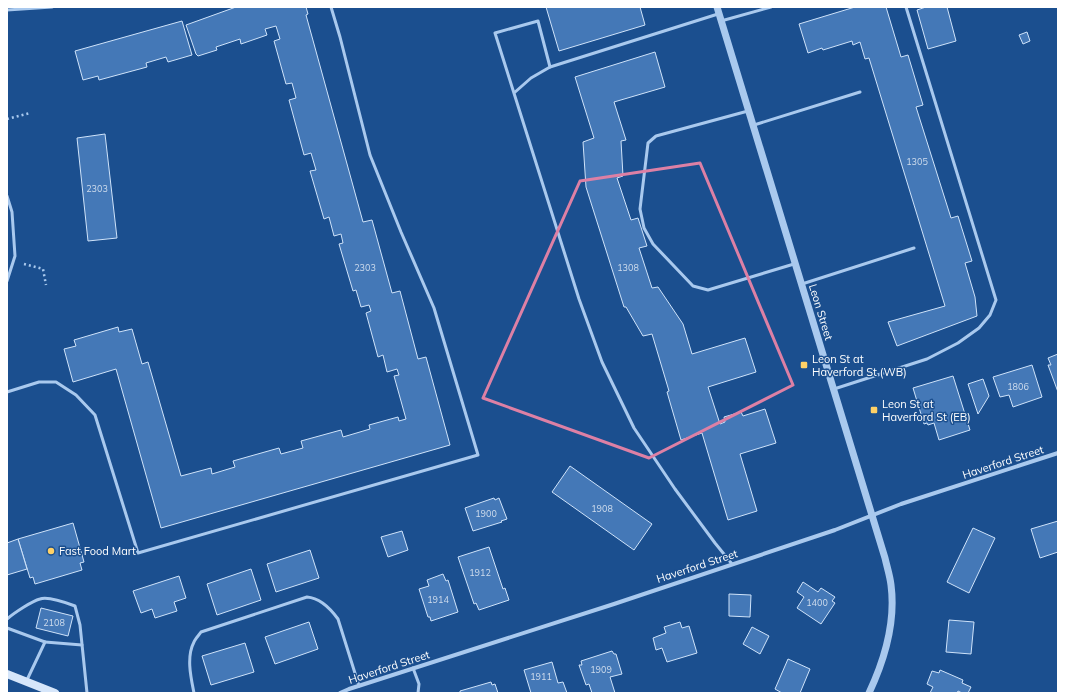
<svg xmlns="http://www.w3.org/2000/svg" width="1065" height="700" viewBox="0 0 1065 700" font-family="Mulish,sans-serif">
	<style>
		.building { fill: #4478b7; stroke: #cfe3fa }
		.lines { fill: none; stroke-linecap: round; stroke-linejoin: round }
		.path { stroke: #a9c9ee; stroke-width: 2.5; stroke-dasharray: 2 3; stroke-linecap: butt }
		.service { stroke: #a9c9ee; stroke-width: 3 }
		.minor { stroke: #a9c9ee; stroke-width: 4 }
		.tertiary { stroke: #a9c9ee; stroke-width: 7 }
		.secondary { stroke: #d6e6fa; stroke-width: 8 }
		.marked { fill: none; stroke: #dd80a5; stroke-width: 3; stroke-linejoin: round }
		.poi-dot { fill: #ffd166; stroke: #1b4f8f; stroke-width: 1.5 }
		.labels { text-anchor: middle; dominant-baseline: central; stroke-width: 3; stroke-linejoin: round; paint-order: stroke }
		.number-label { font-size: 9px; fill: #d0dded }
		.street-label { font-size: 11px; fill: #fff; stroke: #1b4f8f }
		.poi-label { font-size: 11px; fill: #fff; stroke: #1b4f8f; text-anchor: start }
	</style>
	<rect width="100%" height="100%" fill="#1b4f8f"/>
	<!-- building -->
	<g class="building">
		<polygon points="236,7 306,7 308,14 306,15 363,222 372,220 392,293 400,291 418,359 426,357 450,445 161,528 116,369 73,382 64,349 76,346 74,340 118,327 119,332 132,329 142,364 148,362 181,476 211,468 212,474 235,467 233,461 279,448 281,454 303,448 301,441 341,430 343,437 370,429 369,425 398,417 399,421 406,419 394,376 399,375 397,369 387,372 383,355 378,357 366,313 371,311 369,305 361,307 356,290 353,291 339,244 343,243 341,234 334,236 329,217 324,219 310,171 316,170 311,153 304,155 289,100 296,98 292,83 286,84 274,41 280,39 276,26 265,29 267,35 241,44 240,39 216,47 217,50 198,56 196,54 186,25"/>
		<polygon points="546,7 640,7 645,25 559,51"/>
		<polygon points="855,7 886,7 901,57 908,55 923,105 916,107 951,218 958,216 972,261 965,263 975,297 977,316 897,346 888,322 945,306 869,58 865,59 860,42 853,45 852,41 823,50 822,48 808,53 799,24"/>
		<polygon points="926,7 947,7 956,41 928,49 917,10"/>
		<polygon points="182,21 192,55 168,62 166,57 146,63 147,67 99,80 98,76 83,80 75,51"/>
		<polygon points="1027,32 1030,41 1023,44 1019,35"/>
		<polygon points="655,52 665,87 614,102 626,140 621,141 623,176 617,178 631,220 638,218 647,246 639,248 652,288 658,287 683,324 692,354 745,338 756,372 708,387 720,424 725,422 724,417 741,412 743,416 765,409 776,443 740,454 757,511 728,520 702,433 681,440 667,392 669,391 652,334 643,336 626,307 624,307 586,187 583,142 594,138 575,77"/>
		<polygon points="105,134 117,238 88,241 77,138"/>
		<polygon points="1058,354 1058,392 1048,365 1051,365 1048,358"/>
		<polygon points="1032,365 1042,397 1013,407 1009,395 1000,397 993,377"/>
		<polygon points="953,376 970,430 939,440 934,423 928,425 927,423 924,424 913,388"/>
		<polygon points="983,379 989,396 978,414 968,384"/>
		<polygon points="570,466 652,524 634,550 552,492"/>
		<polygon points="494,498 495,500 499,498 507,519 501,521 502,522 473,531 465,508"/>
		<polygon points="1058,521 1058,552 1040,558 1031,529"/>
		<polygon points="73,523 84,562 80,563 82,570 35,584 33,577 30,578 18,539"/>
		<polygon points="973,528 995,538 969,593 947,582"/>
		<polygon points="402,531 408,550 388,557 381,537"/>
		<polygon points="18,539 27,569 7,575 7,543"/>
		<polygon points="489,547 503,589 505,588 509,600 479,610 476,603 474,604 458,557"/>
		<polygon points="310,550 319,578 276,592 267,564"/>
		<polygon points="251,569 261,600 217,615 207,584"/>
		<polygon points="443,574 446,581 448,580 458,612 431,621 430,617 428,617 419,589 429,586 427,580"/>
		<polygon points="179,576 186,598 174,602 177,611 155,618 152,609 141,613 133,591"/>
		<polygon points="803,582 818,592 821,588 835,597 832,601 835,603 821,624 797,608 804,597 797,592"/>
		<polygon points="729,594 751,595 750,617 729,616"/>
		<polygon points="41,608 73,616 68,636 36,628"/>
		<polygon points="949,620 974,622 971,654 946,652"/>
		<polygon points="309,622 318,649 275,664 265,637"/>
		<polygon points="680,622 682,628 689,626 697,653 667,662 662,648 656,650 653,638 666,633 664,627"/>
		<polygon points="752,627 769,636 760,654 743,644"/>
		<polygon points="245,643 254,672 211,685 202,656"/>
		<polygon points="612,651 614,654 616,654 622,674 610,677 615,693 592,693 589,684 586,685 579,665 582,665 581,661"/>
		<polygon points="788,659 810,669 800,693 782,693 775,689"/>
		<polygon points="552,662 558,683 563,682 567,693 531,693 524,670"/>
		<polygon points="940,670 963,680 962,683 971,687 968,693 962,693 958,691 957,693 930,693 933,687 927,684 932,671 939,673"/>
		<polygon points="491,682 492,685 495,684 498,693 460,693 460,691"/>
	</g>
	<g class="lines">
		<!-- path -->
		<g class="path">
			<polyline points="7,119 30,113"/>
			<polyline points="24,264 43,269 46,285"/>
		</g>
		<!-- service -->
		<g class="service">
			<polyline points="7,10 52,7"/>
			<polyline points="721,21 771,7"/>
			<polyline points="550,67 718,14"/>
			<polyline points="514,93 531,78 550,67 538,21 495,33 579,299 602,362 634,428 675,489 715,543 732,564"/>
			<polyline points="748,111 656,136 648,143 640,209 644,228 653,244 693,286 708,290 794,264"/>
			<polyline points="754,125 860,92"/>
			<polyline points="7,196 12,212 15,256 7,281"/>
			<polyline points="802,284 914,248"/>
			<polyline points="834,389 927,359 958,343 979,328 990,315 996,300 906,7"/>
			<polyline points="7,392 39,382 56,382 76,395 95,415 138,553 478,455 434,308 401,232 370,155 340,37 331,7"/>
			<path d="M7,619C14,613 32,601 40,599C48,596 67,603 75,606L80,625L87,693"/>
			<polyline points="7,628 45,642 26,682"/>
			<polyline points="45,642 82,645"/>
			<polyline points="413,668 419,684 418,693"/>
			<path d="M194,693C191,678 186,657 194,642C195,639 199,635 201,632L307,597C320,598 330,608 338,619L359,686"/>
		</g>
		<!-- minor -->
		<polyline class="minor" points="340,693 349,689 614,604 835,530 901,504 1058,453"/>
		<!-- tertiary -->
		<path class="tertiary" d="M717,7L885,558C887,567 890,576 891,585C896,623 885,659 869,693"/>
		<!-- secondary -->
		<polyline class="secondary" points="7,674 55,693"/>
	</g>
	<!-- marked area -->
	<path class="marked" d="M700,163L793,385L649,458L483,398L580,181Z"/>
	<!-- markers -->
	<g class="poi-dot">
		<rect x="800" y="361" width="8" height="8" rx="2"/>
		<rect x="870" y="406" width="8" height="8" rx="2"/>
		<circle cx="51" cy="551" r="4"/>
	</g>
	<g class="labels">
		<!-- number labels -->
		<g class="number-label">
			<text x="917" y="161">1305</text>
			<text x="97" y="188">2303</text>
			<text x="365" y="267">2303</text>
			<text x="628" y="267">1308</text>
			<text x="1018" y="386">1806</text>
			<text x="602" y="508">1908</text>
			<text x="486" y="513">1900</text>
			<text x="480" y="572">1912</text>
			<text x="438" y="599">1914</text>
			<text x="817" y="602">1400</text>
			<text x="54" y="622">2108</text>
			<text x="601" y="669">1909</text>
			<text x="541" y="676">1911</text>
		</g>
		<!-- street labels -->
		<g class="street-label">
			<text transform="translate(821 312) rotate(73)">Leon Street</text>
			<text transform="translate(1003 462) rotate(-18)">Haverford Street</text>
			<text transform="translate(697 566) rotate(-18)">Haverford Street</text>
			<text transform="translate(389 667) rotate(-18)">Haverford Street</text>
		</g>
		<!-- poi labels -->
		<g class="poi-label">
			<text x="812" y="359">Leon St at<tspan x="812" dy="13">Haverford St (WB)</tspan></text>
			<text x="882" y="404">Leon St at<tspan x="882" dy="13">Haverford St (EB)</tspan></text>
			<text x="59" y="551">Fast Food Mart</text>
		</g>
	</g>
	<!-- border -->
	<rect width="1065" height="700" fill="none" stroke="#ffffff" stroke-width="16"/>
</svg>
